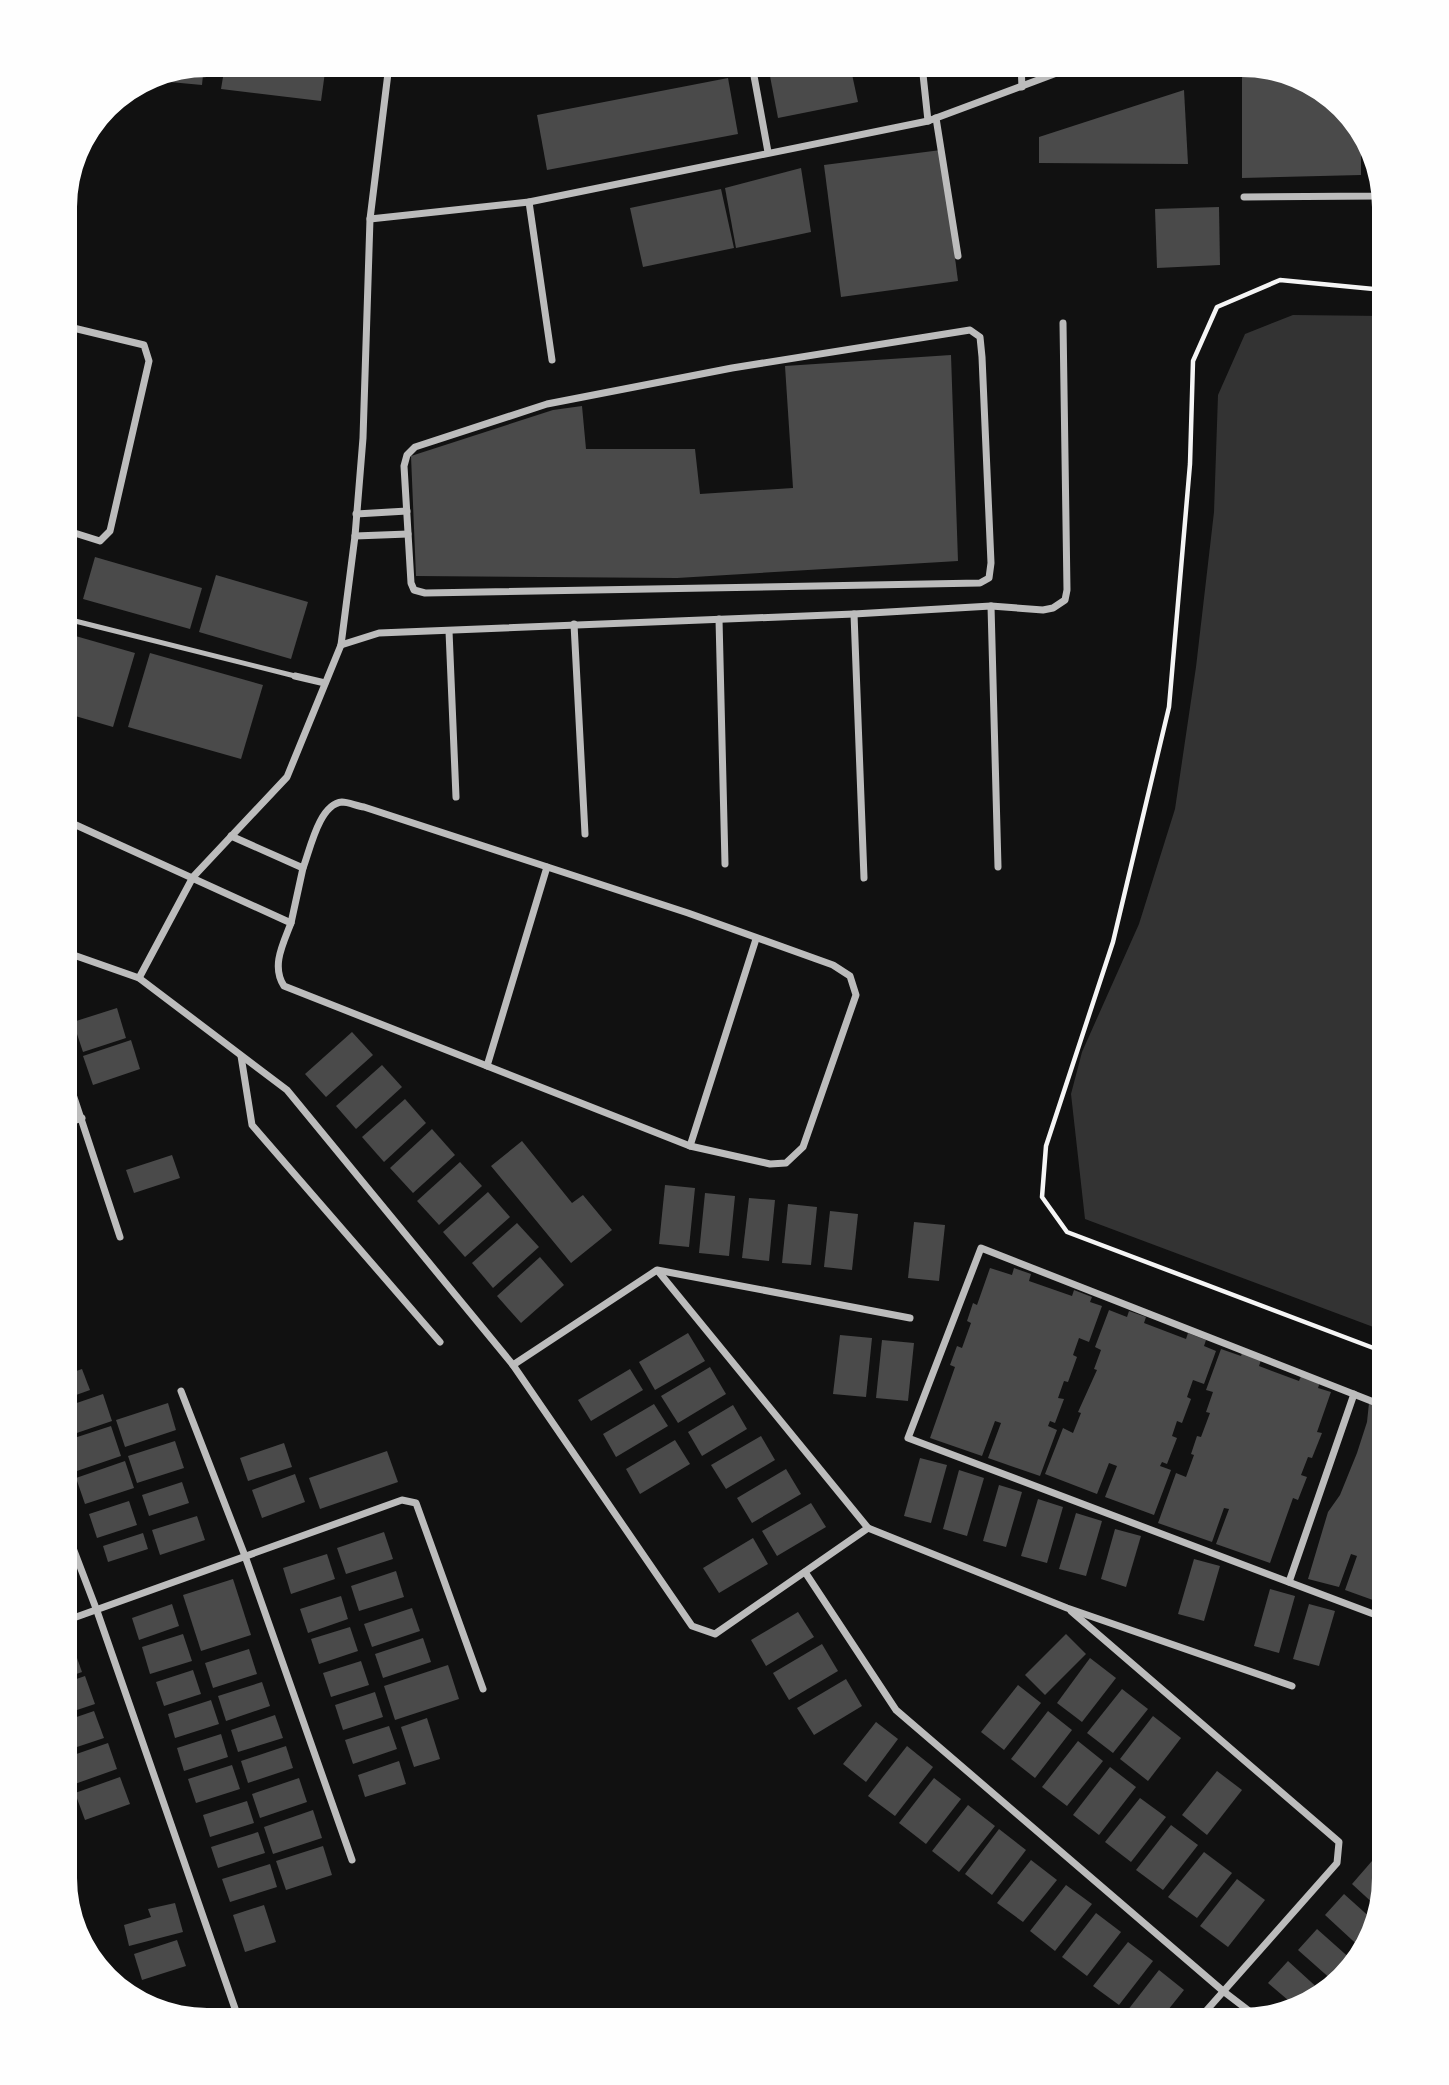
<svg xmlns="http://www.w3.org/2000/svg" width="1449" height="2085" viewBox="0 0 1449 2085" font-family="'Exo 2',sans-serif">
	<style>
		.water { fill: #333 }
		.building { fill: #4a4a4a }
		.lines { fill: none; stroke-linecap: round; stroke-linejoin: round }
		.path { stroke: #f5f5f5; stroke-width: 4.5 }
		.service { stroke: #bcbcbc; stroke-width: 5 }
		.minor { stroke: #bcbcbc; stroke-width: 7 }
	</style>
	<rect width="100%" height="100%" fill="#111"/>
	<!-- water -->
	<polygon class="water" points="1293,315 1384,316 1384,1331 1085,1219 1071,1094 1082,1052 1139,924 1175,809 1196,667 1214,512 1218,395 1245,334"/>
	<!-- building -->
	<g class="building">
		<polygon points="204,65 202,85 159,81 159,74"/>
		<polygon points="225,65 326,65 321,101 221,89"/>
		<polygon points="826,65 850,65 858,102 778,118 770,76"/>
		<polygon points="1261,68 1321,88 1361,131 1361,175 1242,178 1242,69"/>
		<polygon points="728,78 738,134 547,170 537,115"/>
		<polygon points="1184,90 1188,164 1039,163 1039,137"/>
		<polygon points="941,150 958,281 841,297 824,165"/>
		<polygon points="801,168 811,232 736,248 725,188"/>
		<polygon points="721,189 734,248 643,267 630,208"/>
		<polygon points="1219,207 1220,265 1157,268 1155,209"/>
		<polygon points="951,355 958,561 677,578 416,576 411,456 553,410 582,406 586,449 695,449 700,494 793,488 785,366"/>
		<polygon points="95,557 202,588 190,629 83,599"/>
		<polygon points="216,575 308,602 291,659 199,632"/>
		<polygon points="65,633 135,653 113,727 65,713"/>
		<polygon points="150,653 263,685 241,759 128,727"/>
		<polygon points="117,1008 126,1038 83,1052 73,1022"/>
		<polygon points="352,1032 373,1055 326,1097 305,1074"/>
		<polygon points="131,1040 140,1069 93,1085 83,1056"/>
		<polygon points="382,1065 402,1087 356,1129 336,1106"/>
		<polygon points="405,1099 426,1123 384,1162 362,1137"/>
		<polygon points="432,1129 455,1155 413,1193 390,1168"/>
		<polygon points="522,1141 572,1203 583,1195 612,1230 571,1263 491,1166"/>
		<polygon points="172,1155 180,1178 134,1193 126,1170"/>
		<polygon points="460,1162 482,1186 439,1225 417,1201"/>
		<polygon points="665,1185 695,1188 689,1247 659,1244"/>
		<polygon points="488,1192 510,1217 465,1257 443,1232"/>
		<polygon points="705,1193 735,1196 729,1256 699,1253"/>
		<polygon points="749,1198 775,1200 769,1261 742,1258"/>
		<polygon points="788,1204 817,1207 811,1265 782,1263"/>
		<polygon points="830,1211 858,1214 852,1270 824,1267"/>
		<polygon points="914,1222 945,1225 939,1281 908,1278"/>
		<polygon points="517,1223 539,1247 493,1288 472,1263"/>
		<polygon points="540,1257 564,1285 521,1323 497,1296"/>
		<polygon points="990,1268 1012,1275 1014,1268 1031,1274 1029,1281 1072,1296 1074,1290 1092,1297 1090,1302 1102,1306 1089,1342 1079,1338 1073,1355 1077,1357 1068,1382 1064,1381 1058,1398 1064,1399 1055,1423 1050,1421 1048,1426 1057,1430 1040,1476 988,1458 1001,1423 995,1421 982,1456 930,1438 955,1367 950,1365 957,1346 962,1348 971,1323 967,1321 973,1303 977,1305"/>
		<polygon points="1109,1310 1127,1317 1129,1311 1146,1317 1144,1323 1186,1339 1188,1333 1206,1340 1204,1346 1216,1351 1204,1384 1193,1380 1187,1397 1191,1399 1182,1423 1177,1421 1172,1436 1177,1438 1167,1464 1162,1462 1160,1466 1171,1470 1154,1515 1105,1497 1117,1466 1109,1463 1097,1494 1045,1474 1063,1428 1073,1433 1081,1413 1078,1412 1097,1370 1094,1369 1101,1350 1095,1347"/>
		<polygon points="688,1333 705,1361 655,1390 639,1362"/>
		<polygon points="840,1335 872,1338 866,1397 833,1394"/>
		<polygon points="68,1337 77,1363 65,1367 65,1338"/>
		<polygon points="882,1340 914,1343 908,1401 876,1398"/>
		<polygon points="1221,1349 1241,1356 1242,1353 1261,1360 1259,1366 1299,1381 1301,1376 1320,1382 1318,1388 1331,1392 1317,1432 1322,1433 1312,1458 1308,1457 1301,1475 1307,1477 1298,1500 1293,1498 1270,1563 1216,1544 1229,1509 1224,1508 1212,1542 1158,1523 1176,1473 1186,1477 1194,1455 1191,1454 1197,1436 1201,1437 1210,1413 1206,1412 1213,1392 1206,1390"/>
		<polygon points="710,1367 726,1394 678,1423 661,1396"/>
		<polygon points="82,1369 90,1390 65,1399 65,1375"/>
		<polygon points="630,1369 643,1390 591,1421 578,1400"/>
		<polygon points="103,1394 112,1421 65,1437 65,1407"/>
		<polygon points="168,1403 176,1430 125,1447 116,1420"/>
		<polygon points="1369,1403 1384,1409 1384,1604 1345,1590 1357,1556 1351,1554 1339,1587 1308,1579 1328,1512 1340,1495 1357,1453 1367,1422"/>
		<polygon points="654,1404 668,1426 616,1457 603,1434"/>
		<polygon points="733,1405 747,1429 702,1456 688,1432"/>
		<polygon points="111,1426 121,1456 71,1473 65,1455 65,1441"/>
		<polygon points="761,1436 775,1460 726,1489 711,1465"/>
		<polygon points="675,1440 690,1464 640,1494 626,1469"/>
		<polygon points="175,1441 184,1468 137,1483 128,1456"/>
		<polygon points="284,1443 292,1467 248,1481 240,1458"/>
		<polygon points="387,1451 398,1482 320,1509 309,1478"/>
		<polygon points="920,1458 947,1465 931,1523 904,1516"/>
		<polygon points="125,1461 134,1488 85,1504 76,1478"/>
		<polygon points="786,1469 801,1494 752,1523 737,1498"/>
		<polygon points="959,1470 984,1478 967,1536 943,1529"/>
		<polygon points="295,1474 305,1502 262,1518 252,1490"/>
		<polygon points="182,1482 189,1503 149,1516 142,1495"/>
		<polygon points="999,1485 1022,1492 1006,1547 983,1541"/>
		<polygon points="1038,1499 1063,1507 1047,1563 1021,1556"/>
		<polygon points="129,1501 137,1525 97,1538 89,1514"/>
		<polygon points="811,1503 826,1527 777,1556 762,1531"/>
		<polygon points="1076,1513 1102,1521 1086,1576 1059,1569"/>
		<polygon points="197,1516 205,1540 160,1555 152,1530"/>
		<polygon points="1115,1529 1141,1536 1126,1587 1101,1579"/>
		<polygon points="384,1532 393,1559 346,1574 337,1548"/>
		<polygon points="143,1533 148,1549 108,1562 103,1546"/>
		<polygon points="753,1538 768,1564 719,1593 703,1568"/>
		<polygon points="327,1554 335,1579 291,1594 283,1568"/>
		<polygon points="1194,1559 1220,1566 1204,1621 1178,1614"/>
		<polygon points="396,1571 404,1597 359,1611 351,1586"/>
		<polygon points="233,1579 251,1635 201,1651 183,1595"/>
		<polygon points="1270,1589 1295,1596 1279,1653 1254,1646"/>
		<polygon points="341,1596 348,1619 308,1633 300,1609"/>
		<polygon points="172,1604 179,1626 139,1640 132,1618"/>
		<polygon points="1309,1604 1335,1611 1319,1666 1293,1659"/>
		<polygon points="412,1608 420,1631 372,1647 364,1624"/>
		<polygon points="798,1612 814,1637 766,1666 751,1640"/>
		<polygon points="350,1627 358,1651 319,1664 311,1639"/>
		<polygon points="183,1634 192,1661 150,1674 142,1647"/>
		<polygon points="1066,1634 1086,1654 1045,1695 1025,1675"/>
		<polygon points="423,1638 431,1662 383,1678 375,1654"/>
		<polygon points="72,1644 82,1672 65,1678 65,1647"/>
		<polygon points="822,1644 838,1671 789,1700 773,1673"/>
		<polygon points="249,1649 257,1674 213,1688 205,1663"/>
		<polygon points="1090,1658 1116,1678 1082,1722 1057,1703"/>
		<polygon points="361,1661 369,1685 331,1697 323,1673"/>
		<polygon points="448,1665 459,1699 395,1720 384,1686"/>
		<polygon points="193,1670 201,1694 164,1706 156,1682"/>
		<polygon points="85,1676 95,1704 65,1714 65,1692 67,1691 65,1683"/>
		<polygon points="846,1679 862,1706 814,1735 797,1708"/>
		<polygon points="262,1682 270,1706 226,1721 218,1696"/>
		<polygon points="1018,1685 1041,1703 1004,1750 981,1732"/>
		<polygon points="1122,1689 1148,1709 1113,1753 1087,1733"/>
		<polygon points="375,1692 383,1717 343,1730 335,1705"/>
		<polygon points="211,1700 219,1724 175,1738 168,1714"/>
		<polygon points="94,1711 104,1738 65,1751 65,1721"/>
		<polygon points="1048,1711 1072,1730 1035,1778 1011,1759"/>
		<polygon points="275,1715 283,1738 238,1752 231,1730"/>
		<polygon points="1153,1716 1181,1738 1148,1781 1120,1759"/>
		<polygon points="427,1718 440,1759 414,1767 401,1727"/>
		<polygon points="876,1722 898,1739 866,1782 843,1764"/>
		<polygon points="389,1726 397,1749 353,1764 345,1740"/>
		<polygon points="221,1734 228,1757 184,1771 177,1748"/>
		<polygon points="1078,1741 1103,1761 1067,1806 1042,1787"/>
		<polygon points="108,1743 117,1769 72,1785 65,1767 65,1758"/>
		<polygon points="286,1746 293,1768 248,1783 241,1761"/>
		<polygon points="907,1746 933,1767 895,1816 868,1796"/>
		<polygon points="399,1761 406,1784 365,1797 358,1775"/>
		<polygon points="232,1765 240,1789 196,1803 188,1779"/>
		<polygon points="1110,1767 1136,1787 1099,1835 1073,1815"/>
		<polygon points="1217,1771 1242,1790 1207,1835 1182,1815"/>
		<polygon points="120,1777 130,1804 85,1820 75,1793"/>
		<polygon points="299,1778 307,1802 260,1818 252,1794"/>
		<polygon points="934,1778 961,1799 926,1844 899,1823"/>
		<polygon points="65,1787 76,1819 65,1823"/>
		<polygon points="1140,1798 1166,1817 1131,1862 1105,1842"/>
		<polygon points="247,1801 254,1823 210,1837 203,1815"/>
		<polygon points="968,1805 995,1826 959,1872 932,1851"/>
		<polygon points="313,1810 322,1838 273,1854 264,1827"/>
		<polygon points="1171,1825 1198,1845 1163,1890 1136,1870"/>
		<polygon points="999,1829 1026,1850 992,1895 965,1874"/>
		<polygon points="258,1832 265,1853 218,1868 211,1847"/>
		<polygon points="323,1846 332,1875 286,1890 276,1861"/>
		<polygon points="1204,1852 1232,1873 1197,1918 1168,1897"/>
		<polygon points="1031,1860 1057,1880 1023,1922 997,1903"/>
		<polygon points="1372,1861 1384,1872 1377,1907 1352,1884"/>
		<polygon points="270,1864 277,1887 230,1902 222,1879"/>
		<polygon points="1237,1879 1265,1900 1228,1947 1200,1926"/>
		<polygon points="1066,1885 1092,1904 1055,1951 1030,1931"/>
		<polygon points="1344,1894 1373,1920 1364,1951 1325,1915"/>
		<polygon points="175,1903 183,1932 129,1946 124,1925 151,1917 148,1909"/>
		<polygon points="264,1905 276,1942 245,1952 233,1915"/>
		<polygon points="1096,1913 1121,1932 1087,1976 1062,1957"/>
		<polygon points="1317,1929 1353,1961 1333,1981 1298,1950"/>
		<polygon points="177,1940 186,1966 142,1980 134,1954"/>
		<polygon points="1128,1942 1153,1961 1119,2005 1093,1986"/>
		<polygon points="1288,1961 1322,1992 1313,2001 1295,2006 1268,1983"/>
		<polygon points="1159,1970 1184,1990 1160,2020 1131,2020 1124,2015"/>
	</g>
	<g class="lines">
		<!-- path -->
		<polyline class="path" points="1384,1352 1067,1232 1042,1197 1046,1146 1113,942 1169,707 1190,464 1193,361 1217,307 1280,280 1384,290"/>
		<!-- service -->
		<polyline class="service" points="67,619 295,676"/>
		<!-- minor -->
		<g class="minor">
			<polyline points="752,65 768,152"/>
			<polyline points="922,65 928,121"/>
			<polyline points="1021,65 1022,87"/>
			<polyline points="936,118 958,256"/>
			<polyline points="1244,197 1377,196 1377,180"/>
			<polyline points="529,202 552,360"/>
			<polyline points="370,219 529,202 928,121 1078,65"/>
			<polygon points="970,330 980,337 982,357 991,563 989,578 980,583 425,593 414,590 411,583 404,466 407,455 415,447 547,404 732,368"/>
			<polyline points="356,514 407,511"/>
			<polyline points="65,530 100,541 110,531 149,361 144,345 65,326"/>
			<polyline points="355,536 408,534"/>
			<polyline points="991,606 998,867"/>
			<polyline points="854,614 864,878"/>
			<polyline points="719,619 725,864"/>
			<polyline points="574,624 585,834"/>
			<polyline points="449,631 456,797"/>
			<polyline points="341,645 379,633 854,614 991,606 1043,610 1053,608 1065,600 1067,590 1063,323"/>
			<polyline points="295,676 325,683"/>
			<path d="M65,820L291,923C283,944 271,966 284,986L690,1146L770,1164L786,1163L803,1147L856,995L850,976L833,965L688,913L364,807C357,806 348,802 342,802C319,804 310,850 303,868L231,836"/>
			<polyline points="291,923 303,868"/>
			<polyline points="65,952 139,978 287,1090 513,1365 692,1626 715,1634 868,1528 1067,1608 1292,1686"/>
			<polyline points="139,978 193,877 287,777 341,645 355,536 363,438 370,219 389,65"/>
			<polyline points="241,1056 252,1125 440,1342"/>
			<polyline points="487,1066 547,867"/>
			<polyline points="65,1070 120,1237"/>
			<polyline points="65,1124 82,1118"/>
			<polyline points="690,1146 756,939"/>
			<polyline points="658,1271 868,1528"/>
			<polyline points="513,1365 657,1270 910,1318"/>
			<polyline points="181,1391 245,1556 352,1860"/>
			<polyline points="65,1527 97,1611 239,2020"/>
			<polyline points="805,1572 896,1710 1223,1991 1257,2017"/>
			<polyline points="1289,1582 1354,1394"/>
			<polyline points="1071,1611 1339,1842 1337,1863 1198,2020"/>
			<polyline points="1384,1618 908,1438 981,1248 1384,1406"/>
			<polyline points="65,1621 402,1500 416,1503 483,1689"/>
		</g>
	</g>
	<!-- crop -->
	<path d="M0 0H1449V2085H0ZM207 77H1242A130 130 0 0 1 1372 207V1878A130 130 0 0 1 1242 2008H207A130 130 0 0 1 77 1878V207A130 130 0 0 1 207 77Z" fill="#fefefe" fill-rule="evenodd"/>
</svg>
